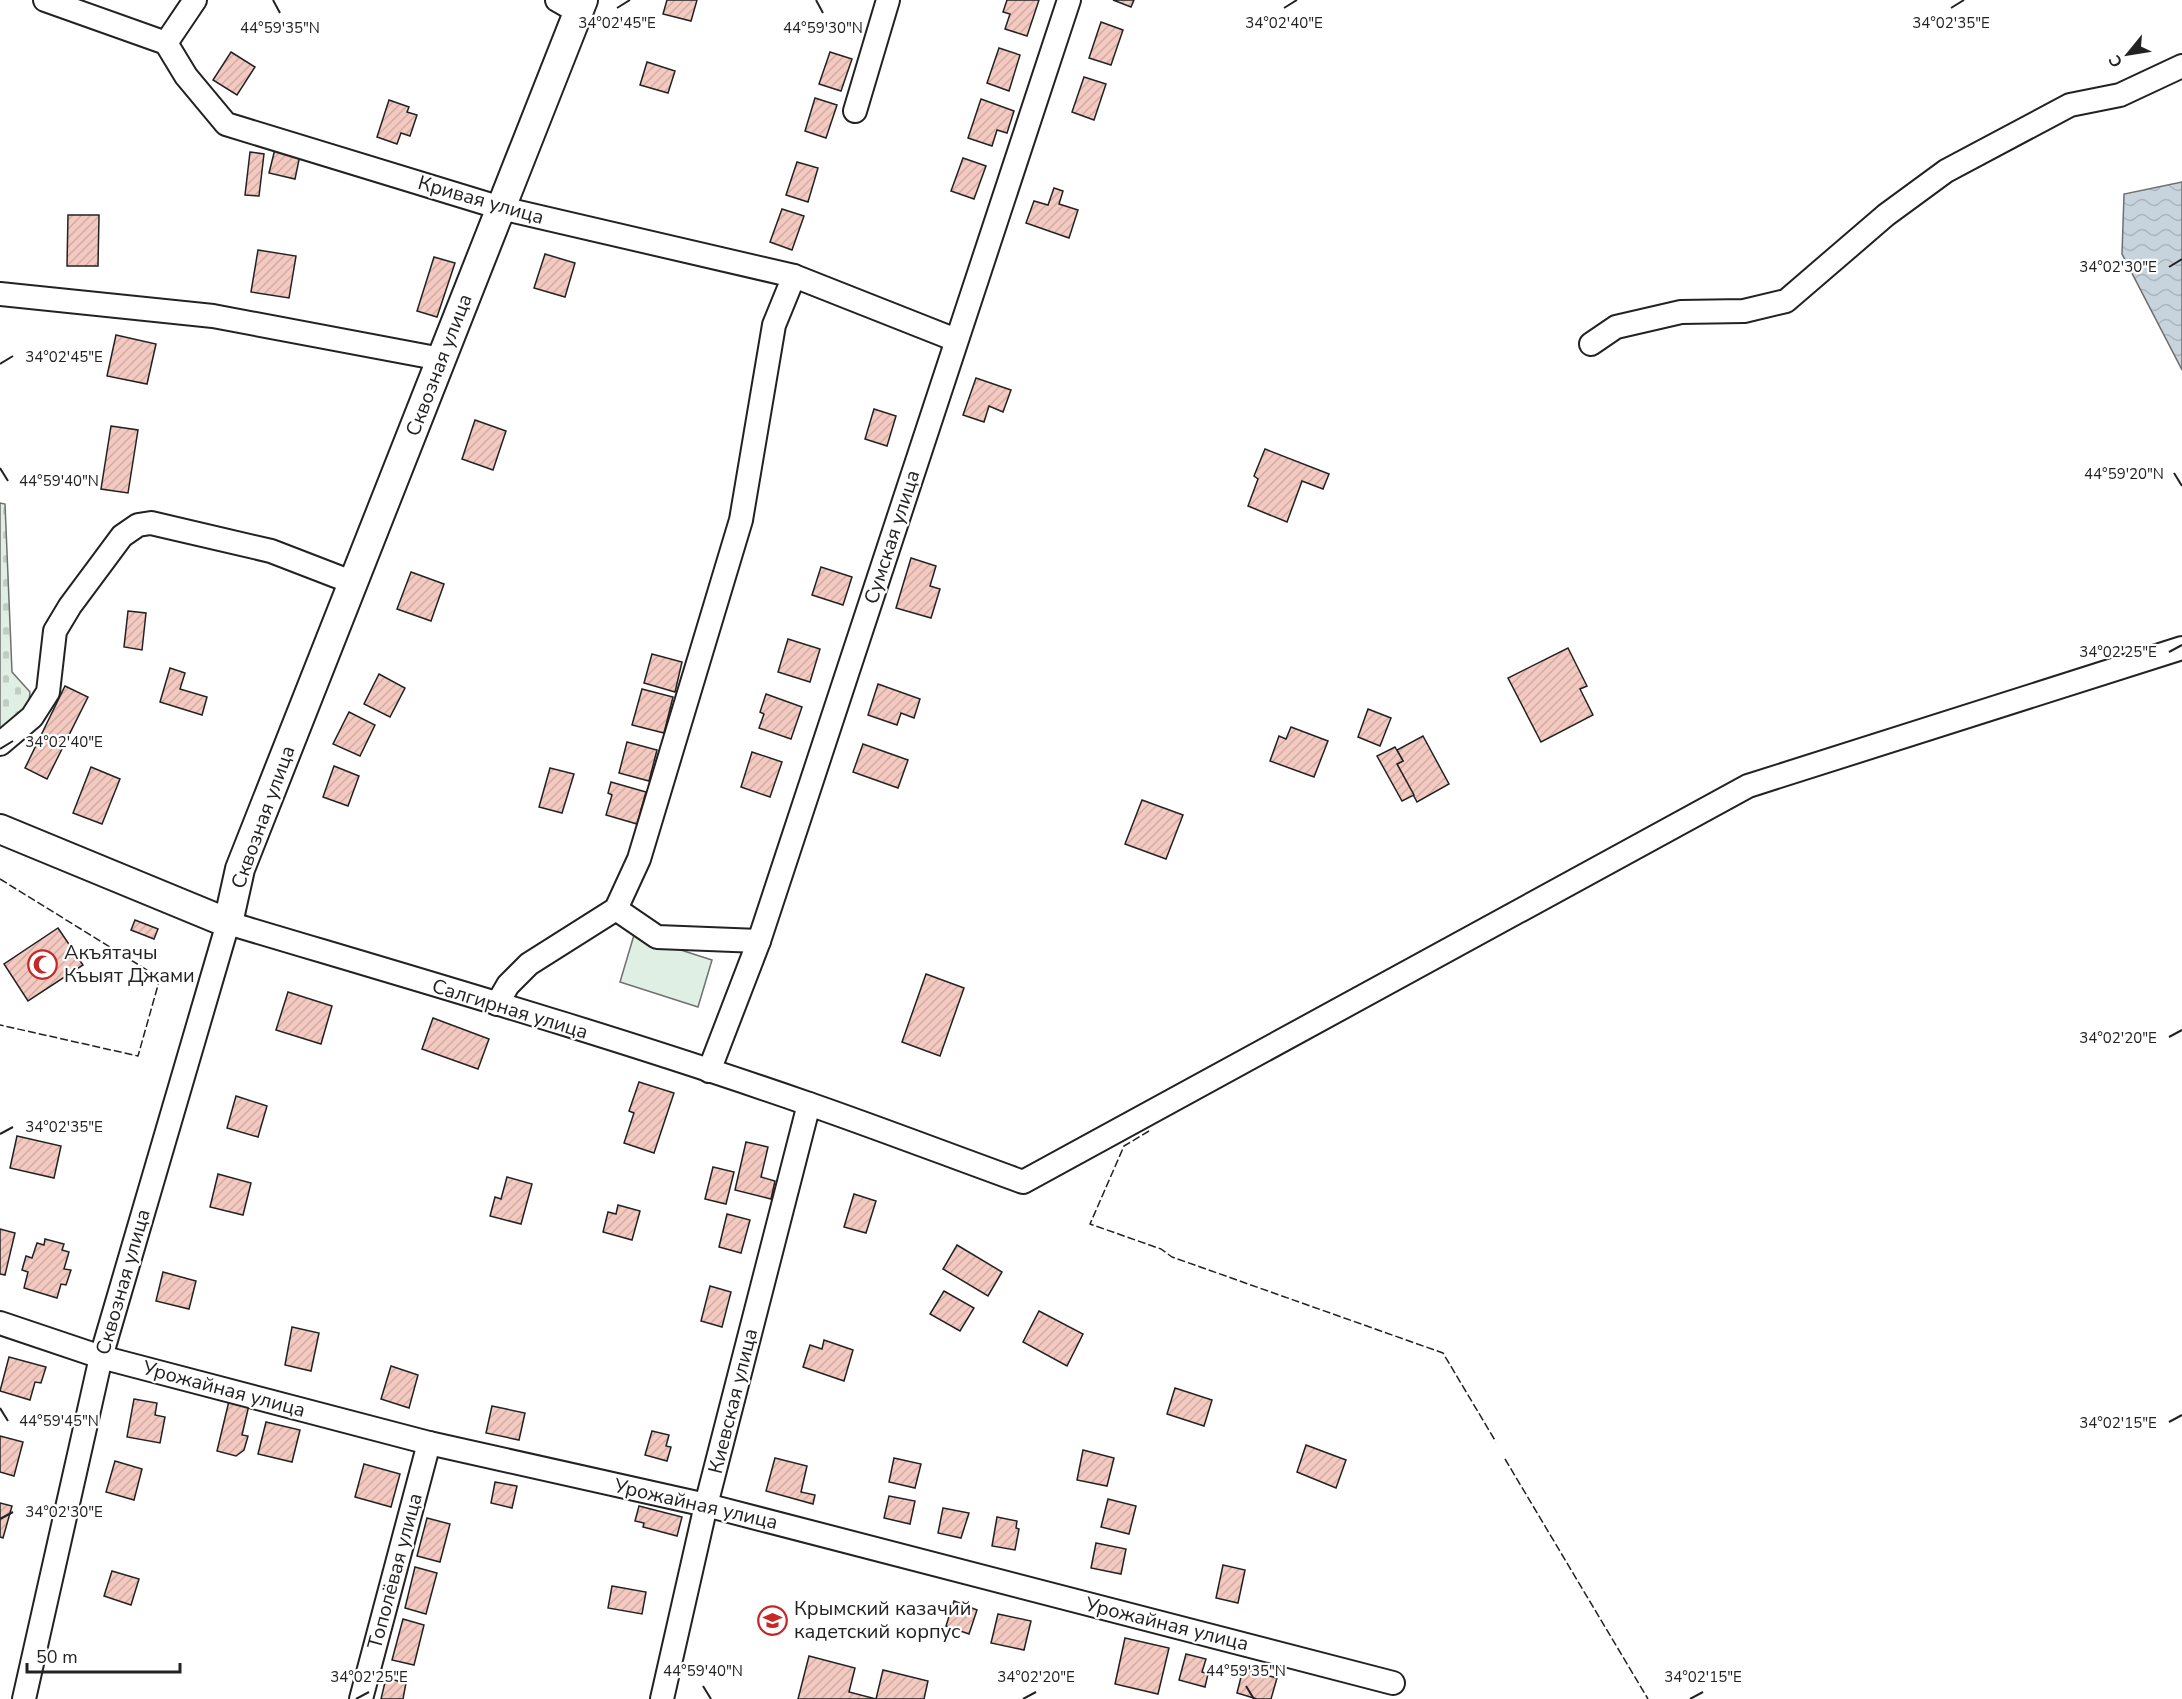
<svg xmlns="http://www.w3.org/2000/svg" width="2182" height="1699" viewBox="0 0 2182 1699" font-family="'Nunito Sans',sans-serif">
	<style>
		.grass { fill: #e0efe3; stroke: #6f6f6f; stroke-width: 1.5 }
		.cemetery { fill: url(#cemetery-stones); stroke: #6f6f6f; stroke-width: 1.5 }
		.water { fill: url(#water-waves); stroke: #6f6f6f; stroke-width: 1.5 }
		.building { fill: url(#building-hatch); stroke: #222; stroke-width: 1.5 }
		.lines { fill: none; stroke-linecap: round; stroke-linejoin: round }
		.minor-casing { stroke: #222; stroke-width: 26 }
		.major-casing { stroke: #222; stroke-width: 32 }
		.minor { stroke: #fff; stroke-width: 22 }
		.major { stroke: #fff; stroke-width: 28 }
		.fence { stroke: #222; stroke-width: 1.5; stroke-dasharray: 8 3; stroke-linecap: butt }
		.ticks { fill: none; stroke: #222; stroke-width: 2 }
		.labels { text-anchor: middle; dominant-baseline: central; stroke-width: 4.5; stroke-linejoin: round; paint-order: stroke }
		.street-label { font-size: 20px; fill: #222; stroke: #fff }
		.poi-label { font-size: 20px; fill: #222; stroke: #fff; text-anchor: start }
		.ticks-label { font-size: 15px; text-anchor: middle; fill: #222; stroke: #fff; stroke-width: 4.5; stroke-linejoin: round; paint-order: stroke }
	</style>
	<defs>
		<pattern id="cemetery-stones" width="16" height="16" patternUnits="userSpaceOnUse" patternTransform="scale(1.5)"><rect width="16" height="16" fill="#e0efe3"/><path d="M2 7V4a2 2 0 0 1 4 0v3zM10 15v-3a2 2 0 0 1 4 0v3z" fill="#c0cdc2"/></pattern>
		<pattern id="water-waves" width="16" height="10" patternUnits="userSpaceOnUse" patternTransform="scale(1.5)"><rect width="16" height="10" fill="#c7d3dd"/><path d="M0 5q4-4 8 0t8 0" fill="none" stroke="#abb5bd"/></pattern>
		<pattern id="building-hatch" width="6" height="6" patternUnits="userSpaceOnUse" patternTransform="scale(1.5)"><rect width="6" height="6" fill="#f3c9c0"/><path d="M-1 1l2-2M0 6l6-6M5 7l2-2" fill="none" stroke="#d0aca5"/></pattern>
	</defs>
	<rect width="100%" height="100%" fill="#fff"/>
	<!-- grass -->
	<polygon class="grass" points="634,935 712,960 698,1007 620,982"/>
	<!-- cemetery -->
	<polygon class="cemetery" points="0,503 5,504 12,672 30,692 28,713 0,734"/>
	<!-- water -->
	<polygon class="water" points="2182,182 2182,370 2122,254 2124,194"/>
	<!-- building -->
	<g class="building">
		<polygon points="667,0 697,0 691,21 663,14"/>
		<polygon points="1007,0 1039,0 1027,36 1005,29 1010,14 1003,12"/>
		<polygon points="1113,0 1134,0 1131,7"/>
		<polygon points="1101,22 1123,30 1111,65 1089,58"/>
		<polygon points="999,48 1020,55 1009,91 987,83"/>
		<polygon points="231,52 255,67 237,95 213,80"/>
		<polygon points="830,52 852,59 841,91 819,84"/>
		<polygon points="647,62 675,71 668,93 640,85"/>
		<polygon points="1084,77 1106,84 1094,120 1072,112"/>
		<polygon points="815,98 837,105 826,138 805,131"/>
		<polygon points="981,99 1014,111 1007,133 997,130 992,146 968,138"/>
		<polygon points="389,100 409,107 407,112 417,115 410,136 401,133 397,144 377,137"/>
		<polygon points="275,149 300,155 295,179 269,173"/>
		<polygon points="250,152 264,154 259,196 245,195"/>
		<polygon points="963,158 986,166 974,199 951,191"/>
		<polygon points="797,162 818,168 808,202 786,195"/>
		<polygon points="1054,188 1063,191 1059,204 1078,210 1069,238 1026,223 1034,201 1048,205"/>
		<polygon points="782,209 804,216 792,250 770,242"/>
		<polygon points="68,215 99,215 98,266 67,266"/>
		<polygon points="258,250 296,256 289,298 251,292"/>
		<polygon points="545,254 575,263 565,297 534,288"/>
		<polygon points="434,257 455,263 437,317 417,311"/>
		<polygon points="116,335 156,344 147,384 107,376"/>
		<polygon points="976,378 1011,390 1003,412 989,406 984,422 963,415"/>
		<polygon points="874,409 896,416 887,446 865,439"/>
		<polygon points="475,420 506,431 493,470 462,459"/>
		<polygon points="111,426 138,430 128,493 101,489"/>
		<polygon points="1265,449 1329,474 1323,489 1302,481 1287,522 1248,506 1258,479 1254,476"/>
		<polygon points="911,558 936,566 930,586 940,589 931,618 896,608"/>
		<polygon points="821,567 852,577 843,605 812,595"/>
		<polygon points="411,572 444,584 431,621 397,609"/>
		<polygon points="128,611 146,613 142,650 124,647"/>
		<polygon points="788,639 820,649 810,682 778,672"/>
		<polygon points="1568,648 1587,686 1580,689 1593,715 1541,742 1508,678"/>
		<polygon points="652,654 682,662 675,692 644,683"/>
		<polygon points="170,668 185,673 180,689 207,697 202,715 160,702"/>
		<polygon points="379,674 405,688 390,717 364,704"/>
		<polygon points="878,684 920,699 914,718 901,713 897,725 868,715"/>
		<polygon points="65,686 88,697 47,779 25,768"/>
		<polygon points="642,689 673,697 664,733 632,725"/>
		<polygon points="766,694 802,707 791,739 759,728 764,714 760,712"/>
		<polygon points="1368,709 1391,718 1380,746 1358,737"/>
		<polygon points="349,712 375,725 360,756 333,744"/>
		<polygon points="1291,727 1328,741 1314,777 1270,761 1279,736 1286,739"/>
		<polygon points="1423,736 1449,784 1417,802 1397,764 1403,761 1397,750"/>
		<polygon points="627,742 657,750 649,781 619,773"/>
		<polygon points="863,744 908,760 898,788 853,772"/>
		<polygon points="1395,747 1403,761 1397,764 1414,795 1402,801 1377,756"/>
		<polygon points="752,752 782,762 770,797 741,787"/>
		<polygon points="334,766 359,776 348,806 323,797"/>
		<polygon points="91,767 120,779 102,824 73,813"/>
		<polygon points="550,768 574,774 562,813 539,807"/>
		<polygon points="611,782 646,792 637,824 606,815 612,795 608,793"/>
		<polygon points="1142,800 1183,815 1166,859 1125,844"/>
		<polygon points="135,920 158,929 154,939 131,930"/>
		<polygon points="58,928 83,965 28,1001 4,964"/>
		<polygon points="926,974 964,988 940,1056 902,1042"/>
		<polygon points="288,992 332,1006 321,1044 276,1030"/>
		<polygon points="433,1018 489,1039 478,1069 422,1049"/>
		<polygon points="639,1082 674,1093 654,1153 624,1143 634,1113 629,1111"/>
		<polygon points="236,1096 267,1106 258,1137 227,1128"/>
		<polygon points="17,1136 61,1146 54,1178 10,1168"/>
		<polygon points="746,1142 768,1147 761,1177 775,1181 771,1199 735,1190"/>
		<polygon points="713,1167 734,1172 726,1204 705,1199"/>
		<polygon points="218,1174 251,1183 243,1215 210,1207"/>
		<polygon points="507,1177 532,1184 521,1224 490,1216 495,1197 501,1199"/>
		<polygon points="854,1194 876,1201 866,1233 844,1227"/>
		<polygon points="618,1205 640,1211 632,1240 603,1232 608,1212 616,1214"/>
		<polygon points="727,1214 750,1220 741,1253 719,1247"/>
		<polygon points="0,1229 15,1233 5,1275 0,1274"/>
		<polygon points="45,1239 64,1244 62,1250 69,1252 64,1269 71,1270 66,1285 61,1284 57,1298 24,1288 28,1272 22,1270 26,1256 32,1258 37,1243 44,1245"/>
		<polygon points="957,1245 1002,1272 988,1296 943,1269"/>
		<polygon points="163,1272 196,1281 189,1309 156,1301"/>
		<polygon points="710,1286 731,1292 722,1327 701,1321"/>
		<polygon points="944,1291 974,1308 960,1331 930,1314"/>
		<polygon points="1039,1311 1083,1334 1067,1366 1023,1342"/>
		<polygon points="292,1327 319,1333 311,1371 285,1365"/>
		<polygon points="824,1340 853,1350 844,1381 803,1367 810,1345 822,1349"/>
		<polygon points="9,1357 46,1367 41,1383 35,1382 30,1400 0,1391"/>
		<polygon points="391,1366 418,1375 409,1408 381,1399"/>
		<polygon points="1175,1388 1212,1400 1204,1426 1167,1414"/>
		<polygon points="134,1399 157,1403 155,1415 165,1417 160,1443 127,1437"/>
		<polygon points="229,1401 249,1405 242,1435 248,1436 244,1450 236,1456 217,1451"/>
		<polygon points="492,1406 525,1413 519,1440 486,1433"/>
		<polygon points="266,1422 300,1430 292,1462 258,1454"/>
		<polygon points="652,1431 669,1435 666,1446 671,1447 667,1461 645,1455"/>
		<polygon points="0,1436 23,1442 14,1476 0,1472"/>
		<polygon points="1306,1445 1346,1460 1336,1488 1297,1472"/>
		<polygon points="1083,1450 1114,1458 1107,1486 1077,1480"/>
		<polygon points="775,1458 807,1466 801,1492 815,1495 813,1504 766,1491"/>
		<polygon points="894,1458 921,1464 915,1488 889,1482"/>
		<polygon points="115,1461 142,1469 134,1500 106,1492"/>
		<polygon points="364,1464 400,1474 391,1507 355,1497"/>
		<polygon points="495,1482 517,1486 512,1508 491,1503"/>
		<polygon points="889,1496 915,1501 910,1524 884,1518"/>
		<polygon points="1108,1499 1136,1506 1129,1534 1101,1527"/>
		<polygon points="0,1503 12,1506 3,1538 0,1537"/>
		<polygon points="639,1506 682,1517 677,1536 643,1527 644,1523 635,1521"/>
		<polygon points="943,1508 969,1513 961,1538 938,1533"/>
		<polygon points="997,1517 1017,1521 1016,1528 1019,1529 1015,1550 992,1546"/>
		<polygon points="427,1518 450,1524 440,1562 417,1556"/>
		<polygon points="1096,1543 1126,1549 1121,1574 1091,1568"/>
		<polygon points="1223,1565 1245,1570 1238,1603 1216,1598"/>
		<polygon points="415,1567 437,1573 426,1614 405,1608"/>
		<polygon points="112,1571 139,1579 131,1605 104,1596"/>
		<polygon points="612,1586 646,1592 642,1614 608,1608"/>
		<polygon points="954,1601 977,1610 969,1634 946,1626"/>
		<polygon points="998,1614 1031,1621 1024,1650 991,1643"/>
		<polygon points="403,1619 424,1625 414,1665 392,1660"/>
		<polygon points="1125,1638 1169,1648 1158,1694 1115,1684"/>
		<polygon points="1186,1654 1206,1659 1202,1672 1208,1674 1205,1687 1179,1680"/>
		<polygon points="809,1656 855,1668 849,1692 876,1699 883,1670 928,1681 924,1699 798,1699"/>
		<polygon points="1243,1669 1277,1678 1271,1699 1257,1699 1237,1693"/>
		<polygon points="386,1678 406,1683 403,1699 381,1699"/>
	</g>
	<g class="lines">
		<defs>
			<g id="minor">
				<polyline points="45,0 166,43 186,76 226,124 501,208 794,276 956,340"/>
				<polyline points="557,0 578,12"/>
				<polyline points="166,43 195,0"/>
				<polyline points="855,111 888,0"/>
				<polyline points="0,294 213,316 441,359"/>
				<polyline points="1591,344 1616,327 1681,312 1744,311 1786,301 1886,215 1946,171 2070,105 2120,95 2182,66"/>
				<polyline points="0,744 32,717 48,692 55,631 70,606 122,536 138,525 151,523 271,551 354,583"/>
				<polyline points="616,909 657,937 759,941"/>
				<polyline points="497,1004 508,985 529,964 616,909 639,859 741,520 774,325 794,276"/>
				<polyline points="709,1071 759,941 1069,0"/>
				<polyline points="0,1323 101,1357 429,1443 706,1505 1393,1683"/>
				<path d="M24,1699L101,1357L228,923C422,981 617,1037 809,1104C881,1129 951,1156 1023,1182L1748,786L2182,648"/>
				<polyline points="361,1699 429,1443"/>
				<polyline points="662,1699 706,1505 809,1104"/>
			</g>
			<polyline id="major" points="0,829 228,923 240,869 583,0"/>
		</defs>
		<!-- minor casing -->
		<use href="#minor" class="minor-casing"/>
		<!-- major casing -->
		<use href="#major" class="major-casing"/>
		<!-- minor -->
		<use href="#minor" class="minor"/>
		<!-- major -->
		<use href="#major" class="major"/>
		<!-- fence -->
		<g class="fence">
			<polyline points="0,879 160,978 138,1056 0,1025"/>
			<polyline points="1149,1131 1124,1146 1090,1224 1161,1249 1172,1257 1443,1353 1496,1442"/>
			<polyline points="1505,1459 1648,1699"/>
		</g>
	</g>
	<!-- ticks -->
	<path class="ticks" d="M273,0L280,13M816,0L823,13M617,8L630,0M1284,8L1297,0M1951,8L1964,0M2169,267L2182,259M0,364L13,356M0,468L8,481M2174,473L2182,486M2169,652L2182,645M0,749L13,741M2169,1037L2182,1030M0,1134L13,1127M0,1408L8,1421M2169,1422L2182,1415M0,1519L13,1512M703,1686L711,1699M1246,1686L1254,1699M356,1699L369,1692M1023,1699L1036,1692M1690,1699L1703,1692"/>
	<!-- icons -->
	<defs>
		<symbol id="mosque-ring" viewBox="-11 -11 22 22"><circle r="9.5" fill="#fff" stroke="#c62828" stroke-width="1.5"/><path d="M3.5-4.9A6 6 0 1 0 3.5 4.9A5 5 0 1 1 3.5-4.9Z" fill="#c62828"/></symbol>
		<symbol id="university-ring" viewBox="-11 -11 22 22"><circle r="9.5" fill="#fff" stroke="#c62828" stroke-width="1.5"/><path d="M0-5L7-2L0 1L-7-2ZM-4 1L0 2.5L4 1V4Q0 6-4 4Z" fill="#c62828"/></symbol>
	</defs>
	<g fill-rule="evenodd">
		<use href="#mosque-ring" x="26" y="948" width="33" height="33"/>
		<use href="#university-ring" x="756" y="1604" width="33" height="33"/>
	</g>
	<g class="labels">
		<!-- street labels -->
		<g class="street-label">
			<text transform="translate(481 200) rotate(16)">Кривая улица</text>
			<text transform="translate(439 365) rotate(-69)">Сквозная улица</text>
			<text transform="translate(892 537) rotate(-72)">Сумская улица</text>
			<text transform="translate(263 817) rotate(-70)">Сквозная улица</text>
			<text transform="translate(510 1009) rotate(17)">Салгирная улица</text>
			<text transform="translate(123 1282) rotate(-74)">Сквозная улица</text>
			<text transform="translate(224 1389) rotate(15)">Урожайная улица</text>
			<text transform="translate(733 1401) rotate(-76)">Киевская улица</text>
			<text transform="translate(696 1504) rotate(13)">Урожайная улица</text>
			<text transform="translate(395 1571) rotate(-75)">Тополёвая улица</text>
			<text transform="translate(1167 1624) rotate(14)">Урожайная улица</text>
		</g>
		<!-- poi labels -->
		<g class="poi-label">
			<text x="64" y="952">Акъятачы<tspan x="64" dy="23">Къыят Джами</tspan></text>
			<text x="794" y="1608">Крымский казачий<tspan x="794" dy="23">кадетский корпус</tspan></text>
		</g>
	</g>
	<g class="ticks-label">
		<text x="1284" y="28">34°02'40"E</text>
		<text x="617" y="28">34°02'45"E</text>
		<text x="1951" y="28">34°02'35"E</text>
		<text x="280" y="33">44°59'35"N</text>
		<text x="823" y="33">44°59'30"N</text>
		<text x="2118" y="272">34°02'30"E</text>
		<text x="64" y="362">34°02'45"E</text>
		<text x="2124" y="479">44°59'20"N</text>
		<text x="59" y="486">44°59'40"N</text>
		<text x="2118" y="657">34°02'25"E</text>
		<text x="64" y="747">34°02'40"E</text>
		<text x="2118" y="1043">34°02'20"E</text>
		<text x="64" y="1132">34°02'35"E</text>
		<text x="59" y="1426">44°59'45"N</text>
		<text x="2118" y="1428">34°02'15"E</text>
		<text x="64" y="1517">34°02'30"E</text>
		<text x="703" y="1676">44°59'40"N</text>
		<text x="1246" y="1676">44°59'35"N</text>
		<text x="369" y="1682">34°02'25"E</text>
		<text x="1036" y="1682">34°02'20"E</text>
		<text x="1703" y="1682">34°02'15"E</text>
	</g>
	<!-- north arrow -->
	<g transform="translate(2128 54) rotate(240)" stroke="#ffffff" stroke-width="4.5" paint-order="stroke">
	<path d="M0-4.5L10 22L0 15L-10 22Z" fill="#222222"/>
	<text y="-9" font-size="16" font-weight="bold" text-anchor="middle" fill="#222222">С</text>
	</g>
	<!-- scale -->
	<path d="M27 1663v9h153v-9" fill="none" stroke="#222222" stroke-width="3"/>
	<text x="36" y="1663" font-size="18" fill="#222222" stroke="#ffffff" stroke-width="4.5" paint-order="stroke">50 m</text>
</svg>
